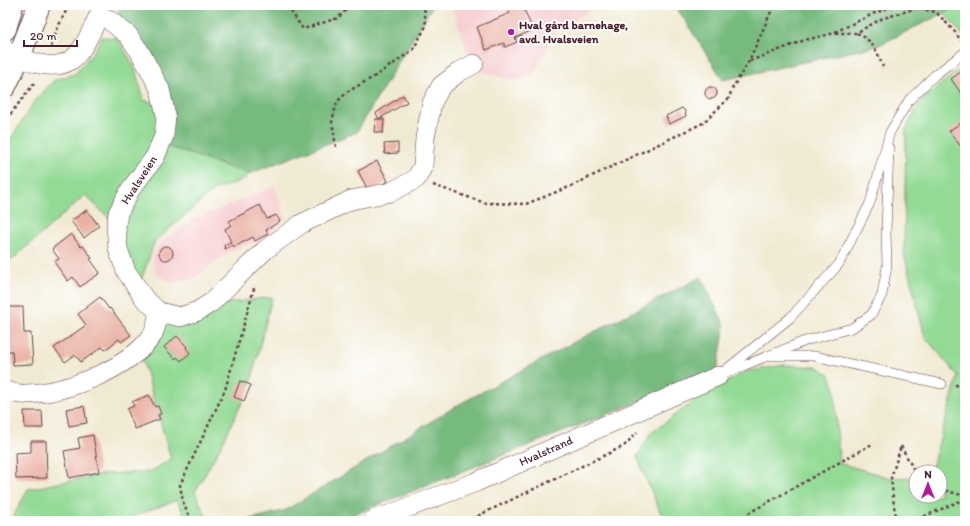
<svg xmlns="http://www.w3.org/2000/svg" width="970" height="526" viewBox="0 0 970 526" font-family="Itim,sans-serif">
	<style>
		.built { fill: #f7cfd1 }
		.green { fill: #93da94; stroke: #6e7c60 }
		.forest { fill: #76ba7e; stroke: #606c54 }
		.building { fill: #eab2a5 }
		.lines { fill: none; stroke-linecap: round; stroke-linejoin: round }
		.lane-casing { stroke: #633d44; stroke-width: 10 }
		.street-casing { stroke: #633d44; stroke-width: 20 }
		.primary-casing { stroke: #633d44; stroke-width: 24 }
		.path { stroke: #633d44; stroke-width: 2.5; stroke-dasharray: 3 3; stroke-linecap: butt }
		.lane { stroke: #fff; stroke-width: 9 }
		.street { stroke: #fff; stroke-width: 19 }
		.primary { stroke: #fff; stroke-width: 22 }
		.poi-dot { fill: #b5179e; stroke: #fff; stroke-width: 1.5 }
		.labels { text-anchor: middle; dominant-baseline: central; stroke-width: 3.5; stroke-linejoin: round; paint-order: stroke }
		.poi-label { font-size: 12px; font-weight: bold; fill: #4a1f2b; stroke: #fff; text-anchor: start }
		.street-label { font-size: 12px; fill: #4a1f2b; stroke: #fff }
	</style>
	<rect width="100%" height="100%" fill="#fff"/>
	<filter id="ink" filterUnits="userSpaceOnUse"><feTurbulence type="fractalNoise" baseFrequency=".025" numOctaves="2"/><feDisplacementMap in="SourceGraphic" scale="8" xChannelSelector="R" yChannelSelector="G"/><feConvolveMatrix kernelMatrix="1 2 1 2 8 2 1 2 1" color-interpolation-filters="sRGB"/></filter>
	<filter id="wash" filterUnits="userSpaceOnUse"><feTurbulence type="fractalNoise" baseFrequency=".012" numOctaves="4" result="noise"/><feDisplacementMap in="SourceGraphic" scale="16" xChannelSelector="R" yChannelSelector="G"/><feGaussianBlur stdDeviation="0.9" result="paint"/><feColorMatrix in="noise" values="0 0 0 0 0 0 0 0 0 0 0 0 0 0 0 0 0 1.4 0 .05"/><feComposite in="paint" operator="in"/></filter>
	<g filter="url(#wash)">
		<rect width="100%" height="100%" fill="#f1ead3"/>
		<!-- built -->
		<g class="built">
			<polygon points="451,5 599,5 556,31 533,75 516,81 474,70"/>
			<polygon points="275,186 286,218 266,237 228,253 194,278 172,283 156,274 152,257 159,243 196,218"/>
		</g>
		<!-- green -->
		<g class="green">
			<polygon points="960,5 965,5 965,38 944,13"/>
			<polygon points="102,37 117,38 134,66 144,100 170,109 164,145 249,174 245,179 214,190 155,241 140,283 154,301 178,310 272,297 250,386 222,444 195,492 208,521 186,521 186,518 177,500 121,521 11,521 28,489 104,474 150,472 171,459 141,355 161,336 111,220 85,195 5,266 5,148 35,101 54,80 75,74 94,51"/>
			<polygon points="965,64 965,521 664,521 637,457 650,434 696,400 744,372 784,365 818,367 830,375 835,391 839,463 891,478 916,477 916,496 940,496 940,472 924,472 932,467 958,376 925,337 904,254 906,129 920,102"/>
		</g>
		<!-- forest -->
		<g class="forest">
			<polygon points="119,5 433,5 357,132 249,174 164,145 170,109 118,13"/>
			<polygon points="675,5 960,5 877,46 723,80"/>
			<polygon points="701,277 725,326 717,371 337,521 243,521 286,510 458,405 578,340"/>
		</g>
		<g id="blocks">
			<!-- building -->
			<g class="building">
				<polygon points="506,5 522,5 533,30 515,38 517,42 505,47 504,43 486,50 477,27 510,13"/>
				<polygon points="965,69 965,94 963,96 951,79"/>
				<circle cx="711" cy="93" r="6"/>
				<polygon points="403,95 407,102 379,119 376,113"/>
				<polygon points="682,108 685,111 686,116 669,124 666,116"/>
				<polygon points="375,119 384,119 383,133 374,132"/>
				<polygon points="965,120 965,152 949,131"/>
				<polygon points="398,143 398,153 385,154 384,144"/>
				<polygon points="377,161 388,181 369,192 358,171"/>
				<polygon points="260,205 267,219 276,215 280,221 266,230 268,234 255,241 253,237 234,247 233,245 225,249 224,245 231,242 225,229 231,225 229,221"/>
				<polygon points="87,210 99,226 84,238 71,221"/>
				<polygon points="71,234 81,247 83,246 92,258 90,259 100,273 80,287 73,277 68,281 54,262 59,259 52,249"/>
				<circle cx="166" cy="253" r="7"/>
				<polygon points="100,297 109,309 110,308 131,335 121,342 119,339 105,350 102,347 81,362 75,355 65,362 54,348 86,325 78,314"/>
				<polygon points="5,307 23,307 24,333 31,333 33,364 13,365 12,351 7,351 6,336 5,336"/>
				<polygon points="177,336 187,347 186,348 190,353 181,361 177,357 175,359 164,347"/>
				<polygon points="240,381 251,385 244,401 234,397"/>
				<polygon points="149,395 155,407 158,406 161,414 158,415 160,419 135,429 127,409 134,406 132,402"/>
				<polygon points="84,406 87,423 69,426 66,409"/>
				<polygon points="24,411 42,411 43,428 25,428"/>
				<polygon points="93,435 99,472 69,478 64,451 80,448 78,438"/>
				<polygon points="31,441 46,441 47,478 16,479 15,453 31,452"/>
			</g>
		</g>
	</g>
	<g filter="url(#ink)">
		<use href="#blocks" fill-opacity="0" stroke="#633d44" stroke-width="1"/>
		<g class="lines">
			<defs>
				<g id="lane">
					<polyline points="771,356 814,356 942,384"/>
					<polyline points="728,372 805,341 852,328 871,315 882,295 887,266 886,232 889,148"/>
					<polyline points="718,376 790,318 839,264 870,203 890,132 909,100 935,75 965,52"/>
				</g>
				<g id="street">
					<path d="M5,51C24,59 51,73 71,60C83,53 93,27 99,15L109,20L128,35L140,52L160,89L166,116L164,136L155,157L130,190L118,213L116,227L118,249L126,271L144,298L159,312L180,317L198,311L212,302L234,280L265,250L301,224L351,200L391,192L416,179L423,166L425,138L432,103L441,86L459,72L474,64"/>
					<path d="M5,391C12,392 19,395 26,394C66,393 128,369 152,336C156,330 157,319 159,312"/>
					<polyline points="372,521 476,482 718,376"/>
				</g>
				<g id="primary">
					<polyline points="5,29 12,5"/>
					<polyline points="5,86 19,57 39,5"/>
				</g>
			</defs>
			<!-- lane casing -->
			<use href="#lane" class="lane-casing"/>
			<!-- street casing -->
			<use href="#street" class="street-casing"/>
			<!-- primary casing -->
			<use href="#primary" class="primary-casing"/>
			<!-- path -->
			<g class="path">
				<polyline points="291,5 292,13 303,29 338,18 351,5"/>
				<polyline points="835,32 875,13 897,5"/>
				<path d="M857,33C873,41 877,51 883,67"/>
				<polyline points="51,47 57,29 69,5"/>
				<polyline points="750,61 805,40 835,33 856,33 881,19 917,8 936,12 955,32 961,41"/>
				<polyline points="5,125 12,112 36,81"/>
				<polyline points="336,147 332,121 337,102 347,92 377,75 413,50 426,26 424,5"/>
				<polyline points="433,185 485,203 526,204 569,187 703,123 729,98 732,89 749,61 774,5"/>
				<polyline points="955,385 965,386"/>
				<polyline points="901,446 916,474"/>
				<polyline points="940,489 965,496"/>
				<polyline points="191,521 183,502 180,485 225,390 255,285"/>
				<polyline points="467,521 624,446 637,432"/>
				<polyline points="739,521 747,514 874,443"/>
				<polyline points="749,521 767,521"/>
				<polyline points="897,521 894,506 891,478 901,446"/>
				<polyline points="913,521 965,499"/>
			</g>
			<!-- lane -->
			<use href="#lane" class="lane"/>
			<!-- street -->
			<use href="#street" class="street"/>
			<!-- primary -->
			<use href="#primary" class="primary"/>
		</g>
	</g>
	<!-- markers -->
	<circle class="poi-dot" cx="511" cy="32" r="4"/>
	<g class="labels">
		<!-- poi labels -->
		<g class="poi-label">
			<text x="519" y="25">Hval gård barnehage,<tspan x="519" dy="14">avd. Hvalsveien</tspan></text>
		</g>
		<!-- street labels -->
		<g class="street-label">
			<text transform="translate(139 180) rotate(-57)">Hvalsveien</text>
			<text transform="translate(546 451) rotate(-24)">Hvalstrand</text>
		</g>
	</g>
	<!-- margin -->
	<rect width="970" height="526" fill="none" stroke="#fff" stroke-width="20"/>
	<!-- north arrow -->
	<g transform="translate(928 484)"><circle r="19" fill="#ffffff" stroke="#b7a5aa"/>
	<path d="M0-3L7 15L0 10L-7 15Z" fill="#b5179e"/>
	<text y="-6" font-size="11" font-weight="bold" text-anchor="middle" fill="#4a1f2b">N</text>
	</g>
	<!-- scale -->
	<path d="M24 40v6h53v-6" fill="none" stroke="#4a1f2b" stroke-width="2"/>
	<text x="30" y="40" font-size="12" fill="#4a1f2b" stroke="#ffffff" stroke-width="3" paint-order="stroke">20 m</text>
</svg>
